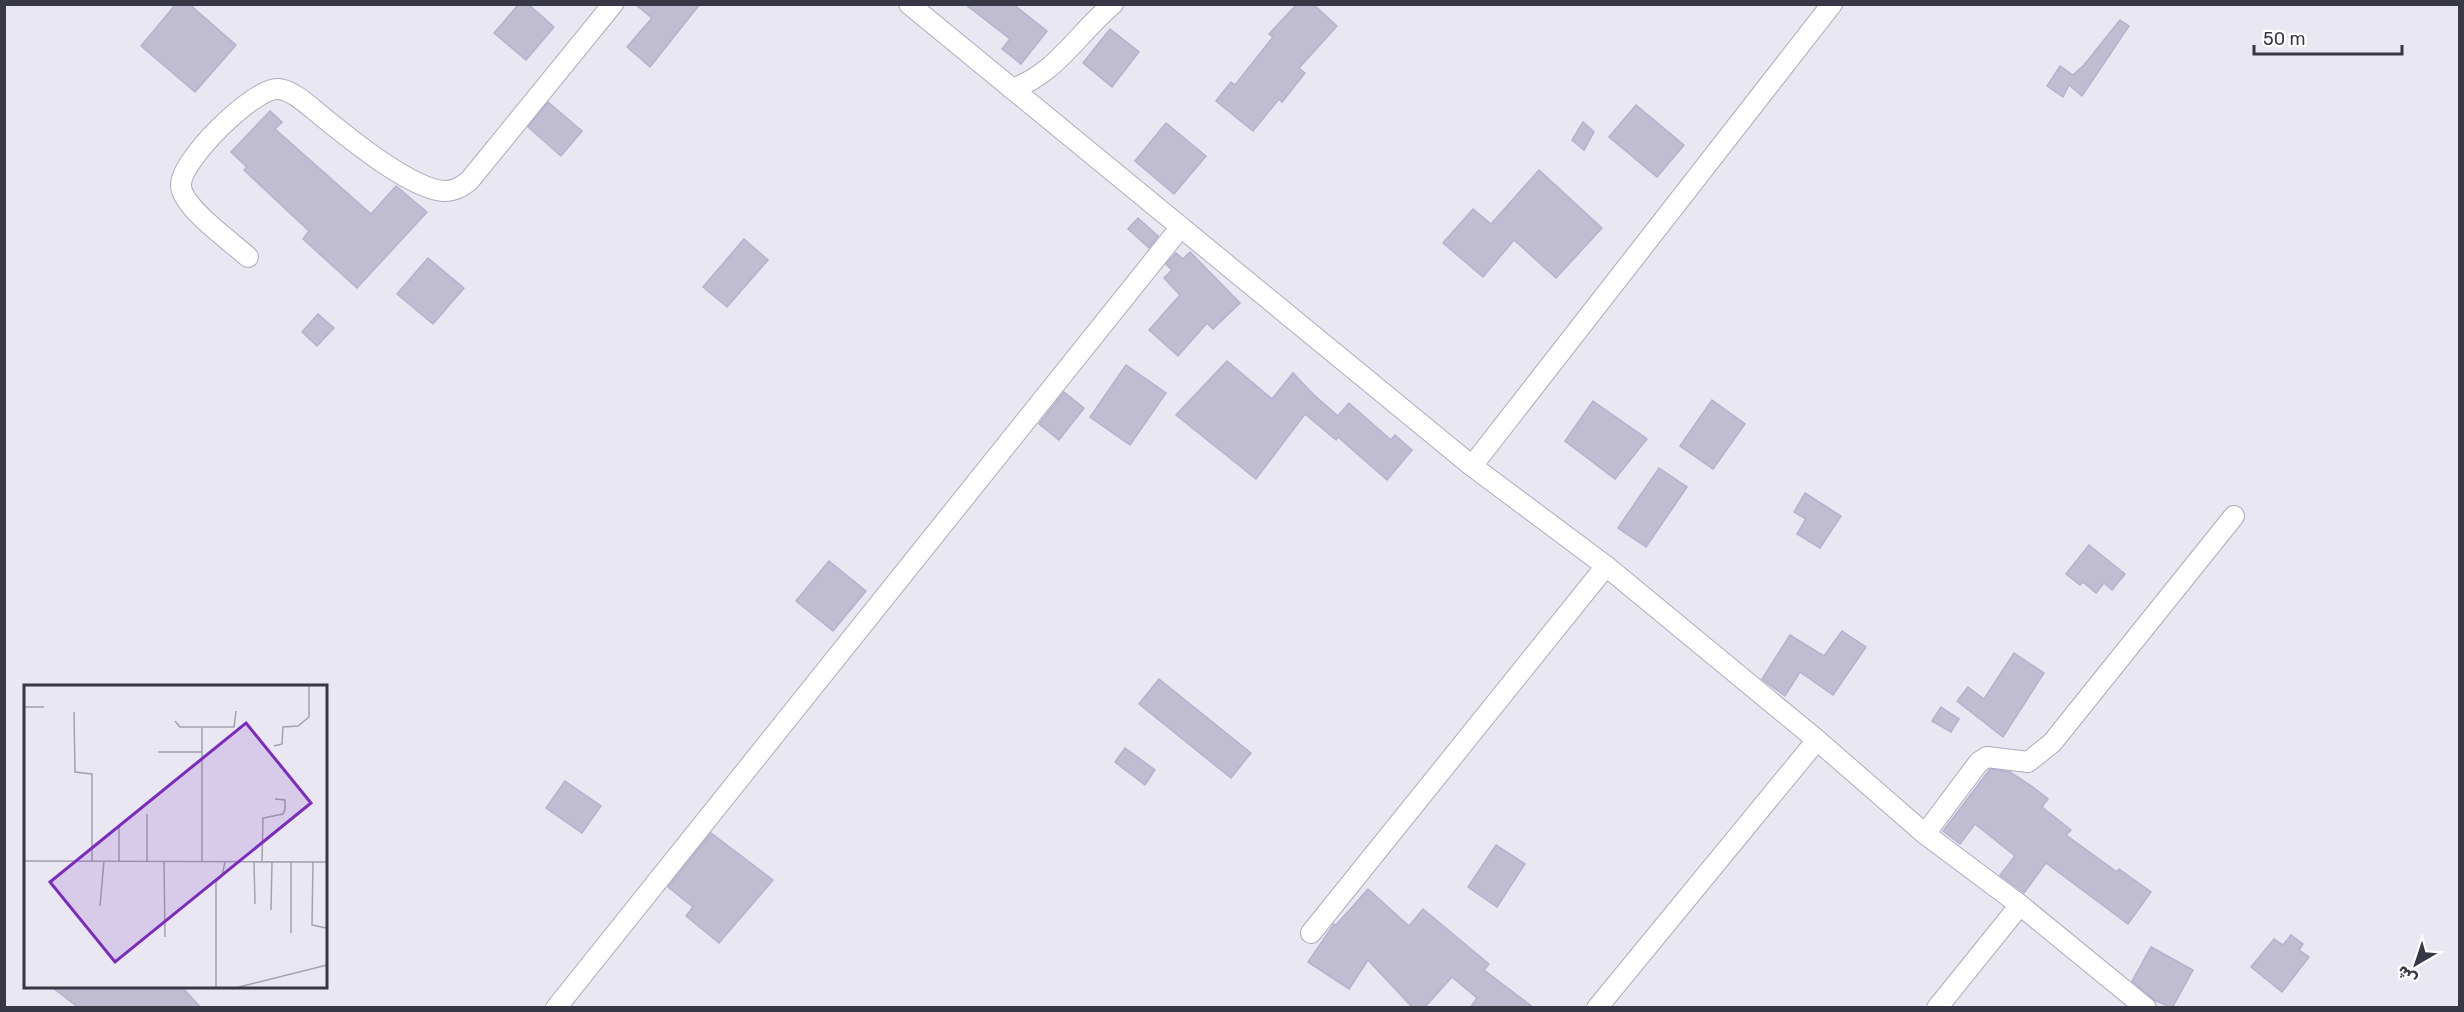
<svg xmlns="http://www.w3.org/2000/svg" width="2464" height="1012" viewBox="0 0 2464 1012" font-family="Rubik,Vazirmatn,sans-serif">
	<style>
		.building { fill: #c0bdd3; stroke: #b5b1cd; stroke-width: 1.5 }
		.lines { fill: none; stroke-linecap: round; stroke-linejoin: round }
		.minor-casing { stroke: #aeaabd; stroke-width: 22 }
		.minor { stroke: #fff; stroke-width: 20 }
		.inset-road { fill: none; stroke: #a2a1ad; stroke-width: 1.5 }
		.view { fill: #7b2cbf; fill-opacity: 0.15; stroke: #7b2cbf; stroke-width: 3 }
		.inset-edge { fill: none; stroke: #383745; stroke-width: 3 }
	</style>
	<rect width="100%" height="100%" fill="#e9e7f2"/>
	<!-- building -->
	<g class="building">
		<polygon points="176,4 189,4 236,45 195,92 141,46"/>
		<polygon points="519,4 528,4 554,27 526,60 494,33"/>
		<polygon points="635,4 700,4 650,67 627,47 652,18"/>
		<polygon points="965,4 1013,4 1047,31 1021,64 1002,49 1010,39"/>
		<polygon points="1297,4 1313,4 1337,26 1299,68 1305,73 1282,102 1279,99 1253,131 1216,101 1231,82 1235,85 1273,37 1269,34"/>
		<polygon points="2120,20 2129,26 2082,96 2069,85 2063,97 2047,86 2060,66 2073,75 2084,65"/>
		<polygon points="1110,29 1139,52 1112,87 1083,63"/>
		<polygon points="548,102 582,131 561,156 528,127"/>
		<polygon points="1636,105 1684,145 1657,177 1609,137"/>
		<polygon points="270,111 282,122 275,129 371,214 396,186 427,212 357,288 303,239 309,231 244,170 247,167 231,152"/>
		<polygon points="1583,122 1594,132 1584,150 1572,140"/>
		<polygon points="1166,123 1206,156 1174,194 1135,161"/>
		<polygon points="1539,170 1602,228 1556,278 1514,240 1483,277 1443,243 1473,209 1491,224"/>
		<polygon points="1138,218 1158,236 1149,248 1128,229"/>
		<polygon points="744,239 768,260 727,307 703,287"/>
		<polygon points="1190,252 1240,303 1213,329 1207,323 1178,356 1149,330 1180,295 1164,278 1172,270 1166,264 1176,253 1183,259"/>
		<polygon points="428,258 464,288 433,324 397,294"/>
		<polygon points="318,314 334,328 317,346 302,332"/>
		<polygon points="1227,361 1272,399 1293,373 1314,395 1338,416 1349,403 1391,440 1395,435 1412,450 1387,480 1338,437 1336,440 1305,414 1256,479 1176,415"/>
		<polygon points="1126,365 1166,393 1130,445 1090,417"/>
		<polygon points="1064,392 1084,408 1059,440 1039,424"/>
		<polygon points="1712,400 1745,424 1713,469 1680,446"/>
		<polygon points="1593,401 1647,439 1615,479 1565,441"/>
		<polygon points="1659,468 1687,487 1646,547 1618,528"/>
		<polygon points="1805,493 1841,516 1820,548 1797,534 1806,519 1794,512"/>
		<polygon points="2089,545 2125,574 2112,590 2104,583 2096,593 2083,582 2080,585 2066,574"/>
		<polygon points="829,561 866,591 833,631 796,601"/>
		<polygon points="1842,631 1866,647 1833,695 1800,672 1785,696 1762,679 1790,635 1824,656"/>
		<polygon points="2014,653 2044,673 2003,737 1957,701 1968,687 1984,699"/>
		<polygon points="1159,679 1251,753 1231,778 1139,704"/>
		<polygon points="1941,707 1959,719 1951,732 1932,721"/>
		<polygon points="1125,748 1155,770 1145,785 1115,762"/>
		<polygon points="1990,769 2010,772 2033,787 2048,799 2042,807 2071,830 2066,835 2117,872 2119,869 2151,892 2128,924 2046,863 2024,893 2000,875 2015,856 1975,824 1960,844 1943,831"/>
		<polygon points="565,781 601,806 582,833 546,808"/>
		<polygon points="711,833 773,880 719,943 686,916 693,907 668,887"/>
		<polygon points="1496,845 1525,864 1497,907 1468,887"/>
		<polygon points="1368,889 1409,926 1423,909 1489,964 1484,970 1534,1008 1470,1008 1477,998 1452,977 1424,1008 1413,1008 1368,960 1349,989 1308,962 1334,924 1336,925"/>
		<polygon points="2291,935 2303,944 2299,950 2309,957 2282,992 2251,967 2274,939 2283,945"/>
		<polygon points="2151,947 2193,970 2172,1008 2154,1000 2132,981"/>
		<polygon points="52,987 182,987 201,1008 79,1008"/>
	</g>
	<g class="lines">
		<defs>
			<g id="minor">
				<polyline points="909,4 1472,466 1606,566 1817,740 1925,834 2020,905 2146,1008"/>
				<path d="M1012,89C1056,74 1078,33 1113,4"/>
				<path d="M248,257C232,242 181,207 181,185C180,161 253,88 278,89C294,90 311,108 324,118C350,139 411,189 444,191C455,191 461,187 469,181L613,4"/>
				<polyline points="1472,466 1832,4"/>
				<polyline points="1925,834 1979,762 1987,757 2028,762 2052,743 2234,516"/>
				<polyline points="1311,933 1606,566"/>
				<polyline points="556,1008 1180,228"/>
				<polyline points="1597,1008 1817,740"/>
				<polyline points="1937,1008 2020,905"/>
			</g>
		</defs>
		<!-- minor casing -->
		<use href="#minor" class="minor-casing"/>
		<!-- minor -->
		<use href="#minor" class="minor"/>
	</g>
	<!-- overview -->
	<g transform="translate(24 685)">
		<rect width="303" height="303" fill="#e9e7f2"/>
		<path class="inset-road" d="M0,22H20M50,27L51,87L68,89V177M151,36L156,42H210L212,26M178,43V176M250,61L258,59L259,42L274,41L285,32V1M134,67H178M123,129V177M0,176L303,177M140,176L141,252M95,177V140M230,177L231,219M238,177L239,133L259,129L261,124V115L251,114M289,177L288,240L302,243M76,221L80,176M247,225L248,177M267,248V177M192,302V197L198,191L201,177M215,302L303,280"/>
		<path class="view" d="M222,38L287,118L91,277L26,197Z"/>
		<rect width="303" height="303" class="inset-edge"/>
	</g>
	<!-- border -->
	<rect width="2464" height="1012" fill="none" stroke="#383745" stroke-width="12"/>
	<!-- north arrow -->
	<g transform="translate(2416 964) rotate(219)" stroke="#ffffff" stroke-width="4.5" paint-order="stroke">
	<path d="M0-4.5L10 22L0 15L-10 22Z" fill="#383745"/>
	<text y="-9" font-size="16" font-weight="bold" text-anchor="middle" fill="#383745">ش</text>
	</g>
	<!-- scale -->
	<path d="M2254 45v9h148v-9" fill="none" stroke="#383745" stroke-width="3"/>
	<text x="2263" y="45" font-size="18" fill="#383745" stroke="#ffffff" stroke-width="4.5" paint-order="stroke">50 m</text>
</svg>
